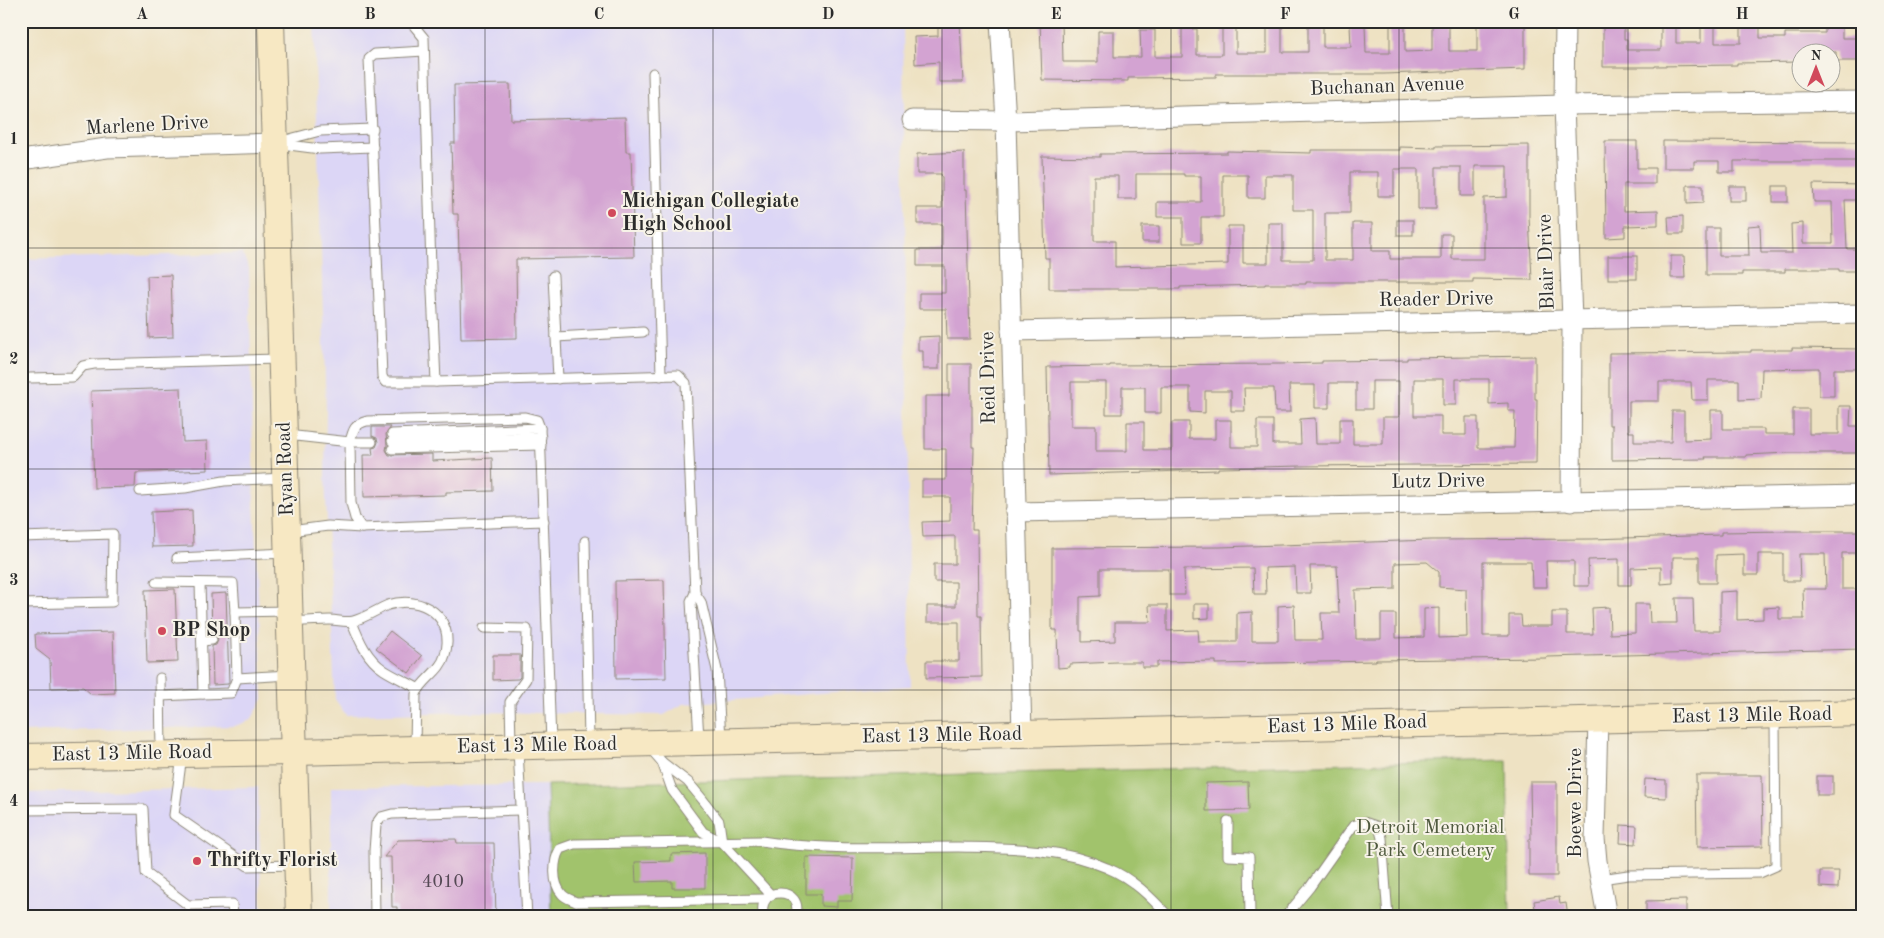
<svg xmlns="http://www.w3.org/2000/svg" width="1884" height="938" viewBox="0 0 1884 938" font-family="'Old Standard TT',serif">
	<style>
		.built { fill: #dcd6f6 }
		.green { fill: #a1c36c; stroke: #66774c }
		.building { fill: #d3a3d2; fill-rule: evenodd }
		.lines { fill: none; stroke-linecap: round; stroke-linejoin: round }
		.service-casing { stroke: #8c8677; stroke-width: 11 }
		.minor-casing { stroke: #8c8677; stroke-width: 21 }
		.secondary-casing { stroke: #8c8677; stroke-width: 28 }
		.service { stroke: #fff; stroke-width: 9 }
		.minor { stroke: #fff; stroke-width: 19 }
		.secondary { stroke: #f7e8c3; stroke-width: 26 }
		.grid { fill: none; stroke: #2b2b2b; stroke-width: 1; stroke-opacity: 0.55 }
		.poi-dot { fill: #d1495b; stroke: #f7f3e8; stroke-width: 2 }
		.labels { text-anchor: middle; dominant-baseline: central; stroke-width: 4; stroke-linejoin: round; paint-order: stroke }
		.number-label { font-size: 18px; fill: #554955 }
		.street-label { font-size: 20px; fill: #2b2b2b; stroke: #f7f3e8 }
		.poi-label { font-size: 20px; font-weight: bold; fill: #2b2b2b; stroke: #f7f3e8; text-anchor: start }
		.park-label { font-size: 20px; fill: #4e593e; stroke: #f7f3e8 }
		.neatline { fill: none; stroke: #2b2b2b; stroke-width: 2 }
		.grid-label { font-size: 16px; text-anchor: middle; font-weight: bold; fill: #2b2b2b }
	</style>
	<rect width="100%" height="100%" fill="#f7f3e8"/>
	<filter id="ink" filterUnits="userSpaceOnUse"><feTurbulence type="fractalNoise" baseFrequency=".02" numOctaves="2"/><feDisplacementMap in="SourceGraphic" scale="10" xChannelSelector="R" yChannelSelector="G"/><feConvolveMatrix kernelMatrix="1 2 1 2 8 2 1 2 1" color-interpolation-filters="sRGB"/></filter>
	<filter id="wash" filterUnits="userSpaceOnUse"><feTurbulence type="fractalNoise" baseFrequency=".0096" numOctaves="4" result="noise"/><feDisplacementMap in="SourceGraphic" scale="20" xChannelSelector="R" yChannelSelector="G"/><feGaussianBlur stdDeviation="1.12" result="paint"/><feColorMatrix in="noise" values="0 0 0 0 0 0 0 0 0 0 0 0 0 0 0 0 0 1.4 0 .05"/><feComposite in="paint" operator="in"/></filter>
	<g filter="url(#wash)">
		<rect width="100%" height="100%" fill="#eee2c3"/>
		<!-- built -->
		<g class="built">
			<polygon points="314,21 903,21 910,686 683,704 664,715 476,712 346,715 335,699 325,476 326,410"/>
			<polygon points="242,253 249,268 254,505 263,699 251,720 235,726 21,732 21,259"/>
			<polygon points="547,785 551,917 331,917 331,787"/>
			<polygon points="258,787 262,917 21,917 21,793"/>
		</g>
		<!-- green -->
		<polygon class="green" points="1507,760 1510,917 551,917 547,785"/>
		<g id="blocks">
			<!-- building -->
			<g class="building">
				<polygon points="938,21 960,21 963,82 939,82 939,62 915,64 914,37 938,36"/>
				<polygon points="1040,21 1062,21 1063,62 1098,62 1098,31 1114,31 1114,57 1141,57 1140,30 1155,30 1155,57 1182,57 1182,29 1197,29 1197,55 1222,55 1222,28 1236,28 1236,53 1267,53 1267,27 1282,27 1282,52 1308,52 1308,26 1323,25 1323,47 1351,47 1350,25 1365,25 1366,53 1390,53 1390,24 1405,24 1405,52 1432,51 1432,24 1449,24 1449,51 1477,51 1477,23 1525,21 1525,69 1384,74 1216,74 1216,77 1128,78 1128,81 1042,80"/>
				<polygon points="1603,21 1624,21 1624,39 1627,39 1627,50 1661,50 1661,21 1676,21 1676,43 1701,43 1701,21 1715,21 1715,43 1741,43 1741,21 1760,21 1760,38 1785,38 1785,33 1825,33 1825,21 1842,21 1842,38 1863,38 1863,61 1836,61 1836,52 1802,52 1802,62 1737,63 1737,65 1655,66 1655,67 1603,67"/>
				<polygon points="510,84 511,120 625,117 626,152 631,152 634,257 516,259 517,338 461,339 458,214 453,214 451,143 455,143 454,85"/>
				<polygon points="1605,141 1637,141 1637,168 1655,168 1655,184 1624,184 1624,211 1658,210 1658,225 1625,226 1625,237 1606,238"/>
				<polygon points="1663,141 1861,142 1861,161 1734,161 1734,172 1719,172 1719,161 1694,161 1694,168 1663,168"/>
				<path d="M1529,145V216L1532,280L1473,279V282H1306V284H1265V285L1180,287V289H1049V258H1045L1042,156L1100,157V154L1227,153V151L1311,153V150H1400V147L1436,148V146ZM1475,166H1507V197L1484,198V259H1452V234H1441V259H1390V251H1372V223H1353V260H1325V213H1350V172H1378V196H1394V169H1418V209H1436V167H1461V196H1475ZM1136,174H1184V176H1201V202H1157V217H1183V243H1201V217H1223V175H1248V198H1265V175H1293V210H1313V260H1283V223H1268V263H1243V226H1228V264L1115,267V241H1094V176H1118V199H1136Z"/>
				<polygon points="964,152 964,190 966,190 970,339 947,339 946,309 919,309 919,293 945,293 945,266 917,266 917,250 942,250 942,224 917,224 917,208 942,208 942,178 941,174 917,174 917,154"/>
				<polygon points="1813,184 1863,185 1863,200 1845,200 1847,249 1863,249 1863,271 1839,271 1839,269 1785,269 1785,272 1742,272 1742,275 1706,275 1706,228 1719,228 1719,256 1749,256 1748,226 1760,225 1761,253 1792,253 1791,224 1803,223 1803,243 1833,243 1832,202 1814,202"/>
				<polygon points="1687,185 1703,185 1703,203 1687,204"/>
				<rect x="1729" y="186" width="17" height="15"/>
				<rect x="1773" y="186" width="15" height="16"/>
				<polygon points="1683,216 1683,234 1669,234 1668,217"/>
				<rect x="1397" y="220" width="16" height="15"/>
				<rect x="1142" y="226" width="17" height="16"/>
				<rect x="1608" y="256" width="29" height="23"/>
				<polygon points="1671,256 1684,256 1685,278 1671,278"/>
				<polygon points="171,275 173,337 149,338 147,276"/>
				<polygon points="939,336 939,369 923,369 923,351 918,351 918,337"/>
				<polygon points="1792,348 1863,349 1863,369 1834,369 1834,396 1819,396 1819,368 1762,369 1761,399 1739,400 1739,380 1708,380 1708,400 1692,400 1691,382 1659,382 1659,401 1629,401 1629,432 1634,432 1634,442 1671,442 1672,411 1684,411 1684,440 1711,439 1711,410 1723,410 1723,429 1764,429 1764,434 1793,434 1793,409 1809,409 1809,434 1839,434 1839,406 1851,406 1850,426 1863,426 1863,453 1788,453 1746,455 1746,457 1705,457 1706,459 1612,460 1612,425 1609,425 1609,353 1751,352 1751,350 1792,350"/>
				<path d="M1535,356V399H1537L1536,464L1302,466L1218,468V470L1049,475L1047,367L1110,366V365L1279,364L1322,363V361L1407,360V358ZM1414,379H1443V405H1456V379H1489V404L1508,403V411H1515L1514,448H1478V417H1466V435H1441V416H1414ZM1372,381H1399V417H1383V444H1353V419H1340V444H1316L1315,418L1300,419L1301,444H1273V420H1257V447H1231V420H1215V439H1189V422H1172V450H1144V422H1127V451H1096V426H1071V382H1106V414H1122V387H1145V413H1161V387H1190V412L1205,413V391H1231V411H1245L1244,388H1274L1275,412H1290L1289,385H1315V408H1329V383H1356V409H1372Z"/>
				<polygon points="949,364 971,364 971,406 972,406 972,447 974,447 972,530 977,530 978,616 981,616 982,677 926,678 926,661 959,661 959,622 927,622 927,606 956,606 956,582 934,582 934,564 955,564 955,536 923,537 922,522 950,521 950,497 922,497 922,480 946,480 946,449 925,449 925,396 949,396"/>
				<polygon points="181,388 183,442 207,441 208,470 136,473 135,487 94,488 91,391"/>
				<polygon points="372,427 391,427 386,434 387,445 386,450 389,455 432,454 432,461 492,458 493,491 446,492 446,495 364,497 363,455 373,455 372,448 376,447 378,442 377,438 372,436"/>
				<polygon points="192,510 193,546 152,547 151,512"/>
				<path d="M1788,531H1863V553H1842V589H1859L1863,649L1546,657V658L1376,660V661L1216,664V661L1157,662V667H1142V662H1116L1070,664V667L1058,668L1057,630H1052V548L1220,547L1431,540L1592,539L1721,535V532ZM1744,554V575H1758V554H1783V581H1800L1799,554H1825L1826,589H1803L1804,619H1779V607L1763,608V619L1737,620V591L1720,592V631H1694L1693,598H1676L1677,623H1650L1649,604H1635V633L1610,634L1609,607L1592,608L1593,634H1567V612H1552V626H1522L1521,615H1509V636H1483V562H1531L1532,587H1547L1546,561H1574V586H1589L1588,560L1619,559V585H1631V568L1661,567V584L1673,583V557H1699V583H1716V555ZM1427,562L1439,572V587L1466,589L1467,637L1439,638V608L1424,609V637L1396,638V614H1381V639H1356L1355,590L1395,589V563ZM1310,566H1337L1339,613H1321L1322,640H1295L1294,605L1278,606V641H1252V612L1237,613V642H1199L1198,630L1167,631V605H1149L1150,622H1115V641L1082,642V631H1080V597L1100,596V569H1169V595H1185L1184,569L1253,568L1254,594H1266L1265,568L1295,567L1296,593H1311Z"/>
				<polygon points="664,580 666,678 616,679 615,581"/>
				<polygon points="175,589 178,662 147,663 145,590"/>
				<polygon points="226,593 229,682 228,684 213,685 212,646 216,645 218,640 217,636 212,634 211,594"/>
				<polygon points="1194,604 1209,604 1209,618 1194,619"/>
				<polygon points="390,631 422,656 409,673 376,648"/>
				<polygon points="113,632 115,693 91,694 83,687 51,688 50,660 36,649 35,634"/>
				<polygon points="493,655 520,655 520,677 518,679 493,680"/>
				<polygon points="1696,775 1762,775 1763,846 1697,847"/>
				<rect x="1817" y="776" width="16" height="19"/>
				<polygon points="1645,779 1666,780 1666,798 1644,797"/>
				<polygon points="1248,782 1249,810 1206,811 1206,783"/>
				<polygon points="1530,782 1557,782 1557,876 1529,876 1529,839 1531,839"/>
				<polygon points="1621,825 1637,826 1636,844 1620,843"/>
				<polygon points="456,839 457,843 494,843 496,917 397,917 397,907 392,907 391,857 384,857 398,840"/>
				<polygon points="705,853 705,888 672,888 672,881 636,882 635,862 671,861 671,854"/>
				<polygon points="806,857 853,858 852,901 837,901 837,907 821,906 821,894 806,894"/>
				<polygon points="1820,871 1839,871 1838,888 1820,887"/>
				<polygon points="1559,897 1560,904 1566,903 1568,917 1536,917 1534,901"/>
				<polygon points="1686,900 1686,917 1646,917 1646,901"/>
			</g>
		</g>
	</g>
	<g filter="url(#ink)">
		<use href="#blocks" fill-opacity="0" stroke="#8c8677" stroke-width="1"/>
		<g class="lines">
			<defs>
				<g id="service">
					<polyline points="410,21 424,38 431,268 436,382"/>
					<polyline points="424,51 375,54 369,59 382,376 385,382 436,382 678,375 686,383 695,593 691,601 699,739"/>
					<polyline points="653,73 661,376"/>
					<polyline points="278,142 320,131 373,129"/>
					<polyline points="281,144 320,149 373,147"/>
					<polyline points="553,276 558,379"/>
					<polyline points="556,337 643,332"/>
					<polyline points="30,378 73,377 83,366 94,364 280,359"/>
					<polyline points="392,434 540,428"/>
					<path d="M287,435L350,442C353,429 355,424 367,421L525,417L537,420L540,428L551,743"/>
					<polyline points="392,441 541,437"/>
					<polyline points="392,449 541,445"/>
					<polyline points="140,491 185,488 224,481 284,478"/>
					<polyline points="362,528 355,518 351,503 350,442 372,442"/>
					<polyline points="290,531 328,526 362,528 544,521"/>
					<polyline points="21,537 113,534 112,602 21,604"/>
					<polyline points="585,541 589,742"/>
					<polyline points="177,558 286,553"/>
					<polyline points="156,582 233,583 235,612 288,611"/>
					<polyline points="695,593 701,602 717,670 721,739"/>
					<polyline points="235,612 237,678 290,675"/>
					<path d="M292,622C305,621 318,620 330,620C338,620 346,623 353,621C365,618 376,610 388,605C422,594 456,617 445,655C441,671 423,679 416,694L415,746"/>
					<path d="M352,622C359,640 367,659 384,670C395,677 407,682 419,689"/>
					<polyline points="484,628 527,629 526,679 510,702 511,744"/>
					<polyline points="202,641 212,640"/>
					<polyline points="160,678 161,754"/>
					<polyline points="203,694 231,693 237,678"/>
					<polyline points="161,696 203,694 200,583"/>
					<polyline points="21,725 22,754"/>
					<polyline points="649,747 662,762 688,782 703,800 719,821 722,842"/>
					<polyline points="518,750 527,917"/>
					<polyline points="182,756 174,815 248,866 296,865"/>
					<polyline points="662,762 672,790 703,832 722,842 771,895"/>
					<polyline points="21,810 143,809 146,873 188,905 232,904 233,917"/>
					<polyline points="1228,821 1228,856 1249,857 1250,917"/>
					<polyline points="1601,879 1628,875 1760,873 1776,866 1775,718"/>
					<path d="M766,899L576,902C572,900 565,898 562,894C552,883 553,861 560,849L574,844L761,841C824,851 894,847 958,847C1009,848 1060,847 1107,868C1132,878 1151,897 1169,917"/>
					<polyline points="375,917 374,851 376,824 381,817 392,814 521,810"/>
					<path d="M764,917C754,884 807,886 795,917"/>
					<polyline points="1285,917 1310,887 1353,826 1364,822 1379,827 1382,838 1388,917"/>
				</g>
				<g id="minor">
					<polyline points="1000,21 1006,121 1022,734"/>
					<polyline points="1565,21 1564,105 1572,320 1571,502"/>
					<polyline points="912,120 1006,121 1564,105 1863,101"/>
					<polyline points="21,160 107,148 275,143"/>
					<polyline points="1011,331 1863,314"/>
					<polyline points="1015,512 1863,495"/>
					<polyline points="1598,719 1595,838 1597,861 1607,917"/>
				</g>
				<g id="secondary">
					<polyline points="271,21 299,917"/>
					<polyline points="21,757 295,752 1863,713"/>
				</g>
			</defs>
			<!-- service casing -->
			<use href="#service" class="service-casing"/>
			<!-- minor casing -->
			<use href="#minor" class="minor-casing"/>
			<!-- secondary casing -->
			<use href="#secondary" class="secondary-casing"/>
			<!-- service -->
			<use href="#service" class="service"/>
			<!-- minor -->
			<use href="#minor" class="minor"/>
			<!-- secondary -->
			<use href="#secondary" class="secondary"/>
		</g>
	</g>
	<!-- grid -->
	<path class="grid" d="M256,21V917M485,21V917M713,21V917M942,21V917M1171,21V917M1399,21V917M1628,21V917M21,248H1863M21,469H1863M21,690H1863"/>
	<!-- markers -->
	<g class="poi-dot">
		<circle cx="612" cy="213" r="5"/>
		<circle cx="162" cy="631" r="5"/>
		<circle cx="197" cy="861" r="5"/>
	</g>
	<g class="labels">
		<!-- number labels -->
		<g class="number-label">
			<text x="443" y="882">4010</text>
		</g>
		<!-- street labels -->
		<g class="street-label">
			<text transform="translate(1387 87) rotate(-2)">Buchanan Avenue</text>
			<text transform="translate(147 126) rotate(-3)">Marlene Drive</text>
			<text transform="translate(1547 262) rotate(-92)">Blair Drive</text>
			<text transform="translate(1436 300) rotate(-1)">Reader Drive</text>
			<text transform="translate(989 378) rotate(-91)">Reid Drive</text>
			<text transform="translate(286 469) rotate(-92)">Ryan Road</text>
			<text transform="translate(1438 482) rotate(-1)">Lutz Drive</text>
			<text transform="translate(1752 716) rotate(-1)">East 13 Mile Road</text>
			<text transform="translate(1347 725) rotate(-2)">East 13 Mile Road</text>
			<text transform="translate(942 736) rotate(-1)">East 13 Mile Road</text>
			<text transform="translate(537 746) rotate(-1)">East 13 Mile Road</text>
			<text transform="translate(132 754) rotate(-1)">East 13 Mile Road</text>
			<text transform="translate(1576 803) rotate(-90)">Boewe Drive</text>
		</g>
		<!-- poi labels -->
		<g class="poi-label">
			<text x="622" y="202">Michigan Collegiate<tspan x="622" dy="23">High School</tspan></text>
			<text x="172" y="631">BP Shop</text>
			<text x="207" y="861">Thrifty Florist</text>
		</g>
		<!-- park labels -->
		<g class="park-label">
			<text x="1430" y="828">Detroit Memorial<tspan x="1430" dy="23">Park Cemetery</tspan></text>
		</g>
	</g>
	<!-- margin -->
	<rect width="1884" height="938" fill="none" stroke="#f7f3e8" stroke-width="55"/>
	<!-- north arrow -->
	<g transform="translate(1816 68)"><circle r="24" fill="#f7f3e8" stroke="#a5a39c"/>
	<path d="M0-4L9 19L0 12L-9 19Z" fill="#d1495b"/>
	<text y="-8" font-size="14" font-weight="bold" text-anchor="middle" fill="#2b2b2b">N</text>
	</g>
	<rect x="28" y="28" width="1828" height="882" class="neatline"/>
	<g class="grid-label">
		<text x="142" y="19">A</text>
		<text x="370" y="19">B</text>
		<text x="599" y="19">C</text>
		<text x="828" y="19">D</text>
		<text x="1056" y="19">E</text>
		<text x="1285" y="19">F</text>
		<text x="1514" y="19">G</text>
		<text x="1742" y="19">H</text>
		<text x="14" y="144">1</text>
		<text x="14" y="364">2</text>
		<text x="14" y="585">3</text>
		<text x="14" y="806">4</text>
	</g>
</svg>
